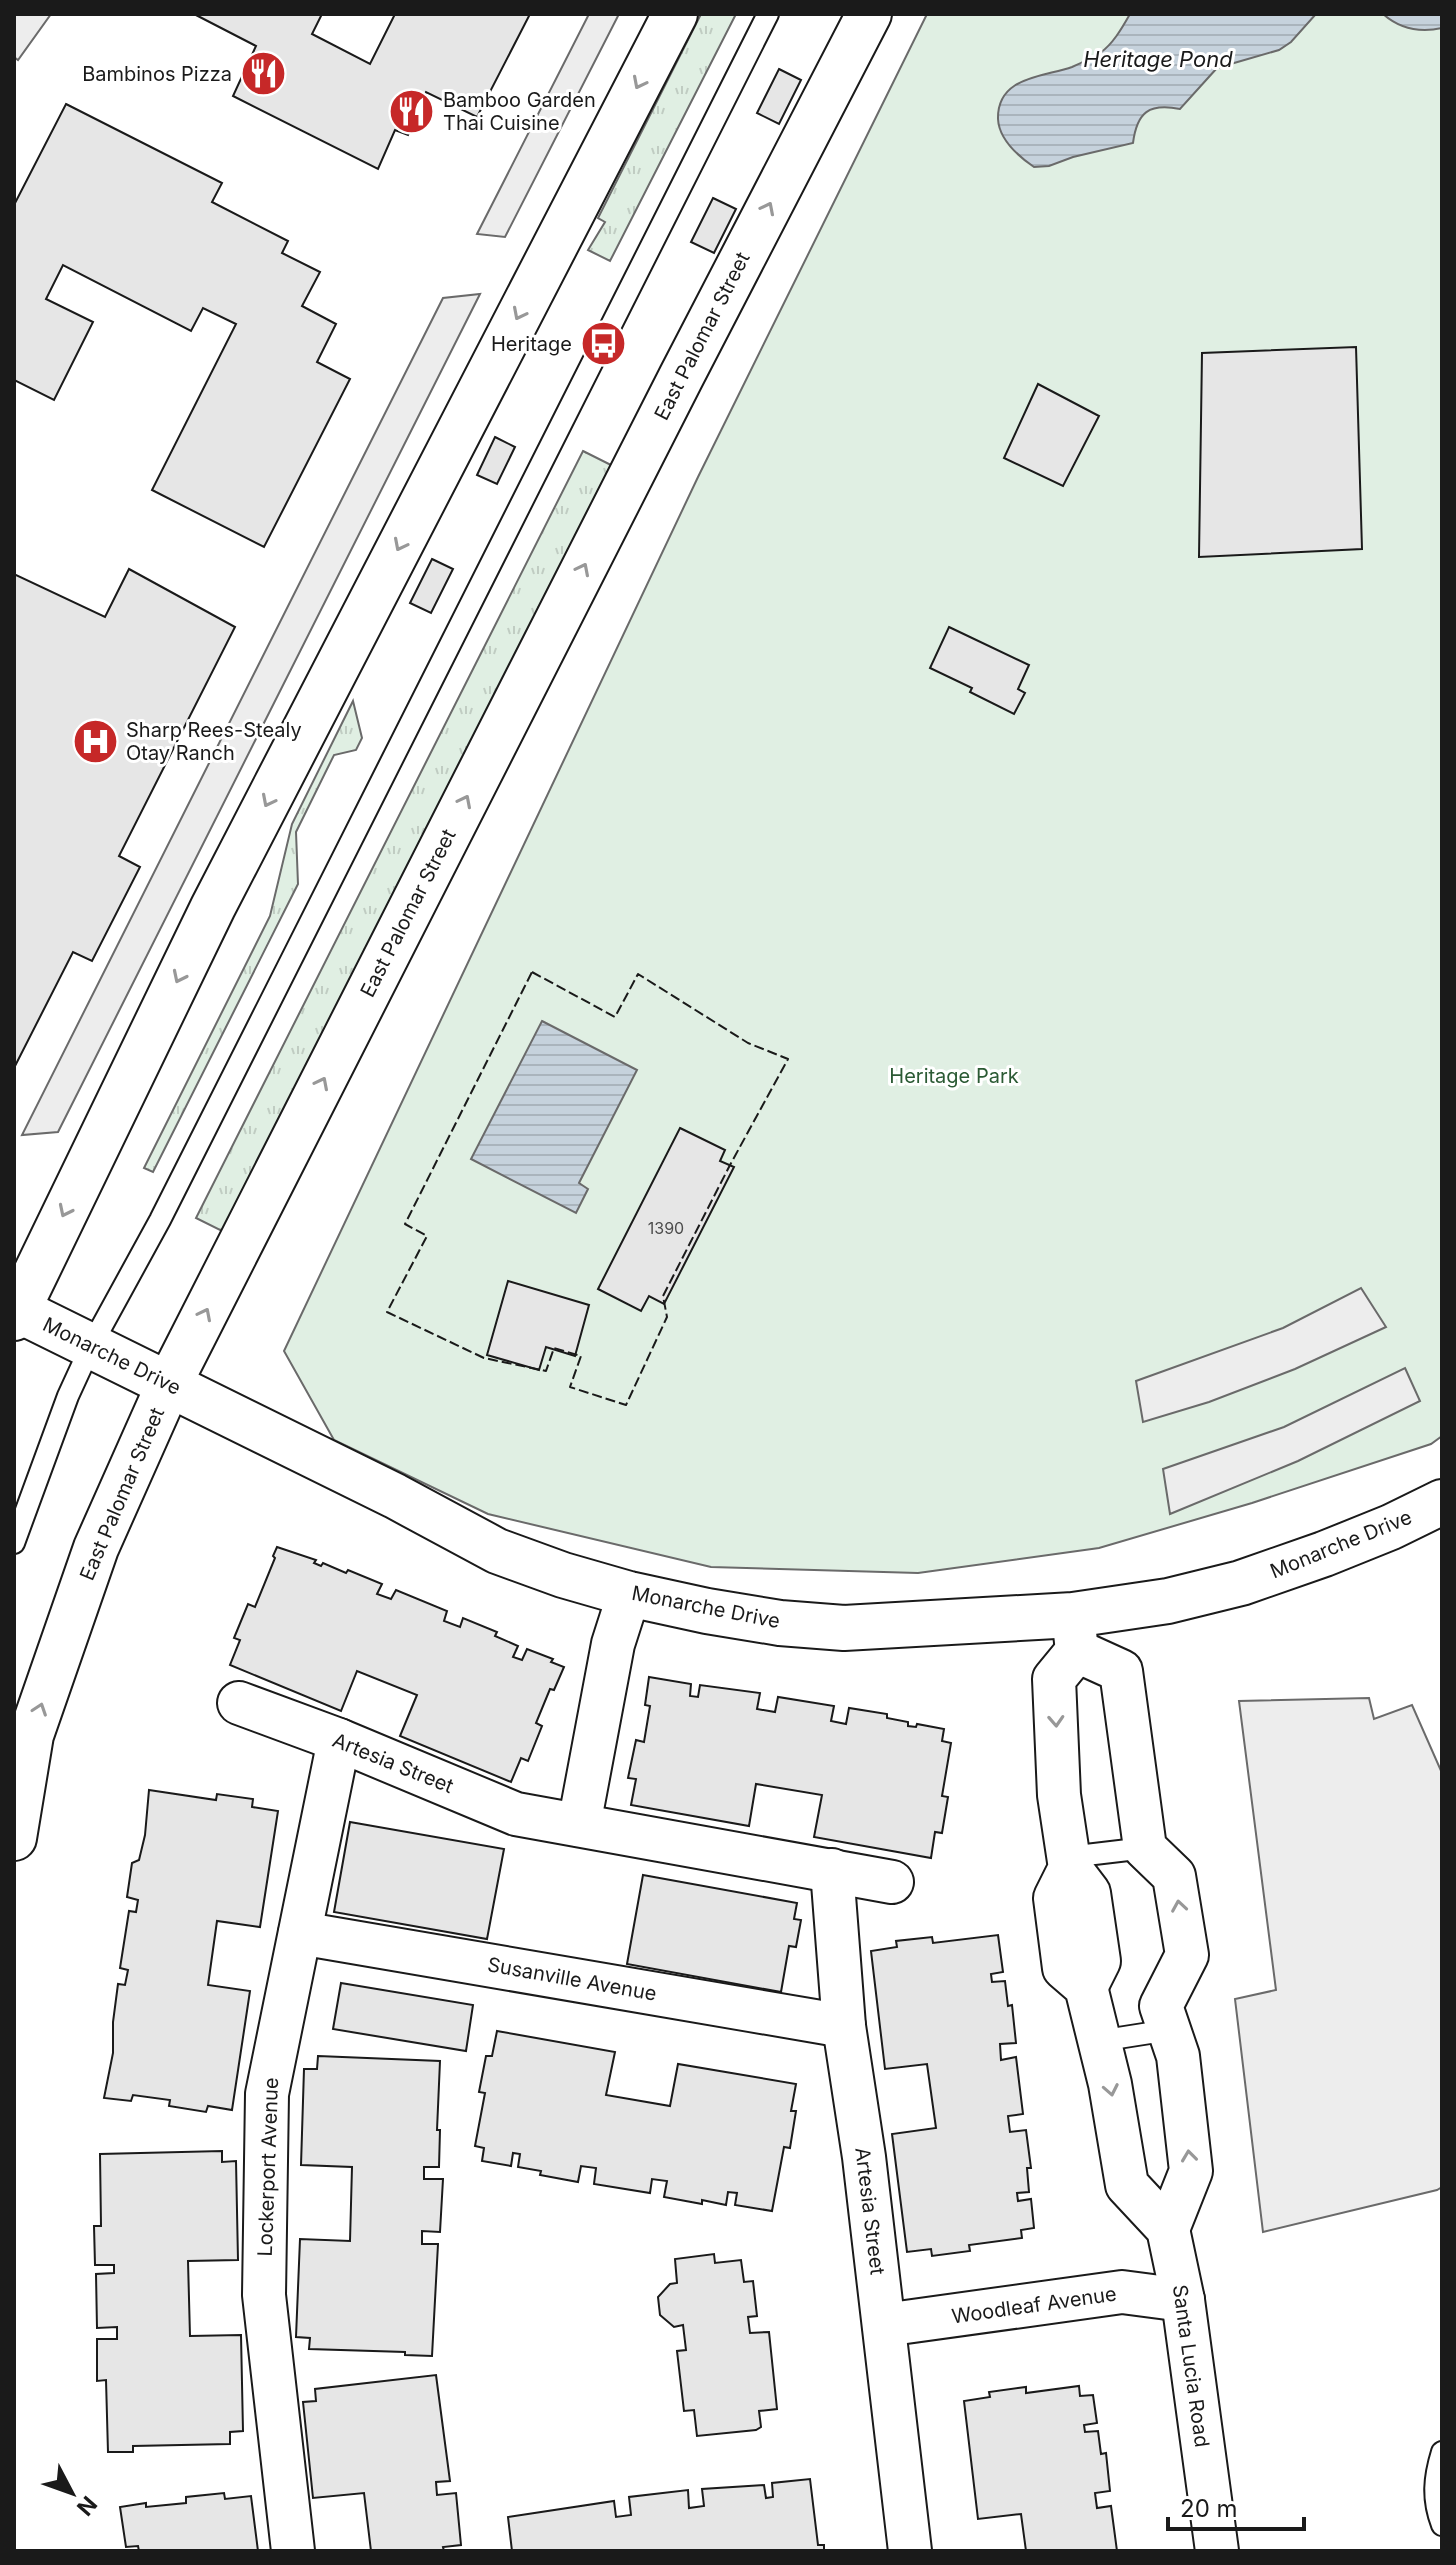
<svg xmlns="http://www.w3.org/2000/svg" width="1456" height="2565" viewBox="0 0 1456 2565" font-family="Inter,sans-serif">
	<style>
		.grass { fill: url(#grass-tufts); stroke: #6a6a6a; stroke-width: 2 }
		.park { fill: #e0efe3; stroke: #6a6a6a; stroke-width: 2 }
		.parking { fill: #ededed; stroke: #6a6a6a; stroke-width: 2 }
		.water { fill: url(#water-rules); stroke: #6a6a6a; stroke-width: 2 }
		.building { fill: #e6e6e6; stroke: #1a1a1a; stroke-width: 2 }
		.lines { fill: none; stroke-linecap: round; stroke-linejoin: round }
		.lane-casing { stroke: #1a1a1a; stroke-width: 24 }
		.street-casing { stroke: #1a1a1a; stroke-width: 46 }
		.secondary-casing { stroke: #1a1a1a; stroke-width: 48 }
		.lane { stroke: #fff; stroke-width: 20 }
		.street { stroke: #fff; stroke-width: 42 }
		.secondary { stroke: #fff; stroke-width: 44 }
		.fence { stroke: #1a1a1a; stroke-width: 2; stroke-dasharray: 10 4; stroke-linecap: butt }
		.oneway { stroke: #989898 }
		.labels { text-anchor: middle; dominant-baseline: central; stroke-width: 6; stroke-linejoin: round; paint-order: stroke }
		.number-label { font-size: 16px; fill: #4d4d4d }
		.poi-label { font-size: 20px; fill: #1a1a1a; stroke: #fff; text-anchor: end }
		.street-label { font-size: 20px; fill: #1a1a1a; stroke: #fff }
		.park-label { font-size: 20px; fill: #2b5a34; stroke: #fff }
		.water-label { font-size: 22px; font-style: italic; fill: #1a1a1a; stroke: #fff }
	</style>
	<defs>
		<pattern id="grass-tufts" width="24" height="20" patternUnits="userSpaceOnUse" patternTransform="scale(2)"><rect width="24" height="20" fill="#e0efe3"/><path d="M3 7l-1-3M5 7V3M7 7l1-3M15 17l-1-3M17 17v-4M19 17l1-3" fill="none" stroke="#c0ccc2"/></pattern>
		<pattern id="water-rules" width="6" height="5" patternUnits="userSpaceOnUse" patternTransform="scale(2)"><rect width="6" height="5" fill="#c6d2dc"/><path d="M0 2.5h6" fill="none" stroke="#aab4bc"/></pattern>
	</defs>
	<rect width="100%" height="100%" fill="#fff"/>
	<!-- grass -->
	<g class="grass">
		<polygon points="701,14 736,14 610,261 588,250 605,222 598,218"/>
		<polygon points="583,451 611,465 224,1232 196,1218"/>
		<polygon points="353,701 362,738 356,750 334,755 296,832 298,884 153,1172 144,1168 270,916 292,824"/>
	</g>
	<!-- park -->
	<polygon class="park" points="927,14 1442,14 1442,1436 1431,1444 1252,1503 1099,1548 918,1573 711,1567 488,1514 334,1440 284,1351 698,477"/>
	<!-- parking -->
	<g class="parking">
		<polygon points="14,14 51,14 18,60 14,57"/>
		<polygon points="589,14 619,14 505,237 477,234"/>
		<polygon points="480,294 58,1132 22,1135 443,298"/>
		<polygon points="1361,1288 1386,1327 1295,1369 1209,1402 1143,1422 1136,1381 1283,1328"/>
		<polygon points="1405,1368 1420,1401 1298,1461 1170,1514 1163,1469 1284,1427"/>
		<polygon points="1369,1698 1374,1719 1412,1705 1442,1773 1442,2187 1437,2190 1263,2232 1235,1999 1276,1990 1239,1701"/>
	</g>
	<!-- water -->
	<g class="water">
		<path d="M1130,14H1316L1291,42L1279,50L1217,68L1180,109C1149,103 1137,112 1133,143L1073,157L1049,166L1034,167C1018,156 999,139 998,119C997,76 1044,77 1072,67C1081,63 1092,58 1100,53C1113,44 1122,28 1130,14Z"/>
		<path d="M1383,14H1442V28C1419,33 1400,29 1383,14Z"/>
		<polygon points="542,1021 637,1070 579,1183 588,1189 576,1213 471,1159"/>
	</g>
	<!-- building -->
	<g class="building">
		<polygon points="194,14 322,14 312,34 370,64 395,14 530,14 477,117 426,92 408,135 395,130 378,169 233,96 256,46"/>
		<polygon points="779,69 801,80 779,124 757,113"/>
		<polygon points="66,104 222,183 212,202 288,241 282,253 320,272 302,306 336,324 317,362 350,379 264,547 152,490 236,324 203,308 191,331 63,265 46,299 93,322 54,400 14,380 14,205"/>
		<polygon points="713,198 736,209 714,253 691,242"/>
		<polygon points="1356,347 1362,549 1199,557 1202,353"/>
		<polygon points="1038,384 1099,416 1063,486 1004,458"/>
		<polygon points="495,437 515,447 497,484 477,475"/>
		<polygon points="432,559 453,569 431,613 410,603"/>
		<polygon points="129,569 235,627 119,856 140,867 92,961 73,952 14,1068 14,574 105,617"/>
		<polygon points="949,627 1029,665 1018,689 1025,693 1014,714 970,692 972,688 930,668"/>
		<polygon points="680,1128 725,1150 720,1161 734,1167 664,1304 649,1296 641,1311 598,1289"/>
		<polygon points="508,1281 589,1305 575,1356 546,1347 539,1370 487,1355"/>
		<polygon points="277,1547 316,1560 314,1563 321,1566 323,1563 346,1573 348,1570 382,1584 377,1594 391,1599 396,1590 447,1611 444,1621 460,1627 463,1618 497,1632 495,1636 518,1646 513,1657 522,1660 527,1649 553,1659 551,1662 564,1667 554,1690 550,1689 536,1723 542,1726 528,1761 521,1758 511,1782 400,1736 417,1695 357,1671 341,1711 230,1665 240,1640 234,1638 248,1604 255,1607 275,1558 273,1556"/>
		<polygon points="649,1677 691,1684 690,1696 698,1697 700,1685 760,1693 757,1709 775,1712 778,1697 834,1706 831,1721 846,1724 849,1708 887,1714 887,1718 908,1722 908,1726 916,1727 917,1724 944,1729 942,1741 951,1743 942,1796 948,1797 942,1833 935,1832 931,1858 814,1837 822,1795 756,1784 749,1826 631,1805 636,1779 628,1778 636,1740 644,1742 650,1706 645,1705"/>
		<polygon points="149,1790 216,1800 217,1794 253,1799 252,1807 278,1811 260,1927 217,1921 208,1985 250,1991 232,2110 208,2106 206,2112 169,2106 170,2100 133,2095 131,2101 104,2098 113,2053 113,2022 118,1984 125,1985 128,1970 120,1968 129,1911 136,1912 138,1900 127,1897 132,1863 139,1860 145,1835"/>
		<polygon points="350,1822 504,1849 487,1939 334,1912"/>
		<polygon points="643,1875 797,1903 794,1919 801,1920 796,1947 789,1946 781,1992 627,1964"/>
		<polygon points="998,1935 1003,1972 991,1974 992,1982 1005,1981 1008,2006 1012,2005 1016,2043 1000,2044 1001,2060 1016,2057 1023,2114 1008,2116 1010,2132 1026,2130 1031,2168 1027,2168 1029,2192 1017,2193 1018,2201 1031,2199 1034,2228 1021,2230 1022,2238 969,2245 970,2251 932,2256 931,2249 907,2252 892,2134 936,2128 927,2064 885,2069 871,1951 897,1947 896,1941 932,1937 933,1943"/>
		<polygon points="341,1983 473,2005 466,2051 333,2029"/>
		<polygon points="497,2031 615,2052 606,2095 670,2106 678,2064 796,2084 791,2111 796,2111 790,2148 784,2147 772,2211 735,2205 737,2193 728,2192 726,2205 702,2200 702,2204 664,2197 667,2181 652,2179 650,2193 594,2184 596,2168 581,2166 578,2182 540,2175 541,2171 518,2167 520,2154 513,2153 511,2166 482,2161 484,2148 475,2146 485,2093 479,2092 486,2056 492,2056"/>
		<polygon points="318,2056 440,2061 437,2130 440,2130 439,2167 424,2167 424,2179 443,2179 440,2232 422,2231 422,2244 438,2244 432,2356 405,2355 405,2352 309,2349 310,2338 296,2337 300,2239 350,2241 352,2167 301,2165 304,2069 317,2069"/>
		<polygon points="222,2151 222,2162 236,2161 238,2260 188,2261 190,2336 241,2335 243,2431 230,2432 230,2444 133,2446 133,2452 108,2452 106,2380 97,2381 97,2339 117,2339 117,2327 97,2328 96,2274 114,2273 114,2265 95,2265 94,2226 101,2226 100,2154"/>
		<polygon points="714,2254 715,2263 741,2260 744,2282 753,2281 757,2316 748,2317 750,2333 769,2332 777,2409 759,2411 761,2427 756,2430 697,2436 694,2410 684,2411 677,2351 686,2350 683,2325 674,2327 660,2315 658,2297 670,2284 677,2283 675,2259"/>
		<polygon points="436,2375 450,2481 436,2482 437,2495 456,2493 461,2545 443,2547 444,2551 371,2551 364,2493 313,2498 303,2402 316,2401 315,2389"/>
		<polygon points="1079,2386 1080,2396 1093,2395 1097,2423 1084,2425 1085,2432 1098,2431 1101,2454 1106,2453 1110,2491 1095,2493 1097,2508 1111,2506 1117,2551 1026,2551 1021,2514 978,2519 964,2401 990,2397 989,2392 1026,2387 1026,2393"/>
		<polygon points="810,2479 818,2545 824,2545 824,2551 512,2551 508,2517 614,2501 616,2517 631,2515 629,2497 688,2490 689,2508 704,2506 702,2489 764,2485 766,2498 773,2497 772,2483"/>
		<polygon points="224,2493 225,2499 251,2496 258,2551 139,2551 138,2546 126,2547 120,2507 146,2503 146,2507 186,2503 186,2497"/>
	</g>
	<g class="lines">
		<defs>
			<g id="lane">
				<polyline points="14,1543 68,1396 91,1346 160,1220 768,14"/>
				<polyline points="1069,1857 1145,1848"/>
				<polyline points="1099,2041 1169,2030"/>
				<path d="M1442,2452C1434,2478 1432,2499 1442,2525"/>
			</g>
			<g id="street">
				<polyline points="1074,1624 1077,1651 1121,1671 1145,1848 1174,1876 1187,1955 1161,2006 1178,2056 1191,2171 1168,2229"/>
				<polyline points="1077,1651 1054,1679 1059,1795 1070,1868 1055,1898 1064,1968 1086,1987 1110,2084 1127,2185 1168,2229 1183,2300 1217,2551"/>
				<polyline points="239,1703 339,1740 516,1814 892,1882"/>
				<polyline points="579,1825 613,1644 629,1594"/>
				<polyline points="1070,1868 1089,1893 1099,1961 1086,1987"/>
				<polyline points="832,1870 844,2026 864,2157 910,2551"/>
				<polyline points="300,1933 844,2026"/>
				<polyline points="884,2325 1122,2292 1183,2300"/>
				<polyline points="293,2551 264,2295 267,2094 339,1740"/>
			</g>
			<g id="secondary">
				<polyline points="14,1308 395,1496 497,1551 563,1575 629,1594 707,1611 780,1623 844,1628 1073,1615 1168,1601 1241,1583 1324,1554 1391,1527 1442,1502"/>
				<polyline points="14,1318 213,907 675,14"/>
				<polyline points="14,1838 31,1735 96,1548 169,1384 681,377 869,14"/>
			</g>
		</defs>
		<!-- lane casing -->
		<use href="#lane" class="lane-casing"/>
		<!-- street casing -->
		<use href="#street" class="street-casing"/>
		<!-- secondary casing -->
		<use href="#secondary" class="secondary-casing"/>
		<!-- lane -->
		<use href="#lane" class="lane"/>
		<!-- street -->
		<use href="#street" class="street"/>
		<!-- secondary -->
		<use href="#secondary" class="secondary"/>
		<!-- fence -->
		<polygon class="fence" points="532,972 615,1017 638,974 748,1043 788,1059 730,1165 663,1296 667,1317 626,1405 570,1387 581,1356 554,1348 546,1371 484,1358 387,1312 427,1236 405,1224"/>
	</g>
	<!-- one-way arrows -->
	<defs><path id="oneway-chevron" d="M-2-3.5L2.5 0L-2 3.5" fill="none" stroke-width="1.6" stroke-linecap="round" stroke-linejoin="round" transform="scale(2)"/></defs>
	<g class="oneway">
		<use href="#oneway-chevron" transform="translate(639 83) rotate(117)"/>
		<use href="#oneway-chevron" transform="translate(768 208) rotate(-63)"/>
		<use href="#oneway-chevron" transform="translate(519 314) rotate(117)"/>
		<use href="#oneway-chevron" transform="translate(400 545) rotate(117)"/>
		<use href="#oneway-chevron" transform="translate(583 569) rotate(-63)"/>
		<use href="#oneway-chevron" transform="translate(268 801) rotate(117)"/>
		<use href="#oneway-chevron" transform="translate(465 801) rotate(-63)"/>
		<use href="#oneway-chevron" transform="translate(179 977) rotate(116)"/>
		<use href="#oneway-chevron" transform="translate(322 1083) rotate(-63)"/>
		<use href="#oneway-chevron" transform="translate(65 1211) rotate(116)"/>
		<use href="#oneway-chevron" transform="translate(205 1314) rotate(-63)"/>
		<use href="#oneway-chevron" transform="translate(40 1709) rotate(-71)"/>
		<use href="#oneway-chevron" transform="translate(1056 1721) rotate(87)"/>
		<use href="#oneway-chevron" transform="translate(1179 1906) rotate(-99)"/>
		<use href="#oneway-chevron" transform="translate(1111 2090) rotate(79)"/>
		<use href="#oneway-chevron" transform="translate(1189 2156) rotate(-97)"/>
	</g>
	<!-- icons -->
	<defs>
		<symbol id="restaurant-disc" viewBox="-11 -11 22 22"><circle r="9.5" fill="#c62828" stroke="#fff"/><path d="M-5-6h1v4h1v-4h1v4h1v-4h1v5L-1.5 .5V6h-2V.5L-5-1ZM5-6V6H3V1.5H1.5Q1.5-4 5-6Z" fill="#fff"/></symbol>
		<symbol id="bus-disc" viewBox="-11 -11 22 22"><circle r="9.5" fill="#c62828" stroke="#fff"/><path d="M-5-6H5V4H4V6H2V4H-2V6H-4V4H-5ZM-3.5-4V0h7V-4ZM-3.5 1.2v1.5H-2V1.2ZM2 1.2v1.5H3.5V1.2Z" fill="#fff"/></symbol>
		<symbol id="hospital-disc" viewBox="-11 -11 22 22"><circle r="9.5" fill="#c62828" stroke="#fff"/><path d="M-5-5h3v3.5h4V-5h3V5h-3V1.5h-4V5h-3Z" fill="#fff"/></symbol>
	</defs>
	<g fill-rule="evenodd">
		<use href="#restaurant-disc" x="238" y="48" width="51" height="51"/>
		<use href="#restaurant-disc" x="386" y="86" width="51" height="51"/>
		<use href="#bus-disc" x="578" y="318" width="51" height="51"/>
		<use href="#hospital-disc" x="70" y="716" width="51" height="51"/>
	</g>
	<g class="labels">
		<!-- number labels -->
		<g class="number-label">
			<text x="666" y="1228">1390</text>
		</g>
		<!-- poi labels -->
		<g class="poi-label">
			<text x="232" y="74">Bambinos Pizza</text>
			<text x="443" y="100" text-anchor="start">Bamboo Garden<tspan x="443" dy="23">Thai Cuisine</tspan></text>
			<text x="572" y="344">Heritage</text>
			<text x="126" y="730" text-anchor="start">Sharp Rees-Stealy<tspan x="126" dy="23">Otay Ranch</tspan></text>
		</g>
		<!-- street labels -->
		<g class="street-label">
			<text transform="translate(702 336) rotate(-63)">East Palomar Street</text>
			<text transform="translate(408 913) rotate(-63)">East Palomar Street</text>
			<text transform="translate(112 1356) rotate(26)">Monarche Drive</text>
			<text transform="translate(122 1494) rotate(-67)">East Palomar Street</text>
			<text transform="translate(1341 1544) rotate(-22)">Monarche Drive</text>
			<text transform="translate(706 1607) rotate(11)">Monarche Drive</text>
			<text transform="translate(393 1763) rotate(22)">Artesia Street</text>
			<text transform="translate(572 1979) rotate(10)">Susanville Avenue</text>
			<text transform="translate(268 2167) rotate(-88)">Lockerport Avenue</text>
			<text transform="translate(870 2211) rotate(83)">Artesia Street</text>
			<text transform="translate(1034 2305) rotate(-8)">Woodleaf Avenue</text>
			<text transform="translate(1191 2366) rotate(82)">Santa Lucia Road</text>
		</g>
		<!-- park labels -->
		<g class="park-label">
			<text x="954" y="1076">Heritage Park</text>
		</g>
		<!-- water labels -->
		<g class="water-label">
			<text x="1158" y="59">Heritage Pond</text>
		</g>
	</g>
	<!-- border -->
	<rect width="1456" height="2565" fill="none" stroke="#1a1a1a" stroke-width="32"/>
	<!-- north arrow -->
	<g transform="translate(72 2493) rotate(131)" stroke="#ffffff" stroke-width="6" paint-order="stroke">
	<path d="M0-6L14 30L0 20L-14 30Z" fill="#1a1a1a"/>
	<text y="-12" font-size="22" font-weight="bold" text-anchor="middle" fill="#1a1a1a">N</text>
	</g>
	<!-- scale -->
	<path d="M1168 2517v12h136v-12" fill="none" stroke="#1a1a1a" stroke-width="4"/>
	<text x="1180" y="2517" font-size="24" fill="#1a1a1a" stroke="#ffffff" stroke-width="6" paint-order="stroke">20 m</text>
</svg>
